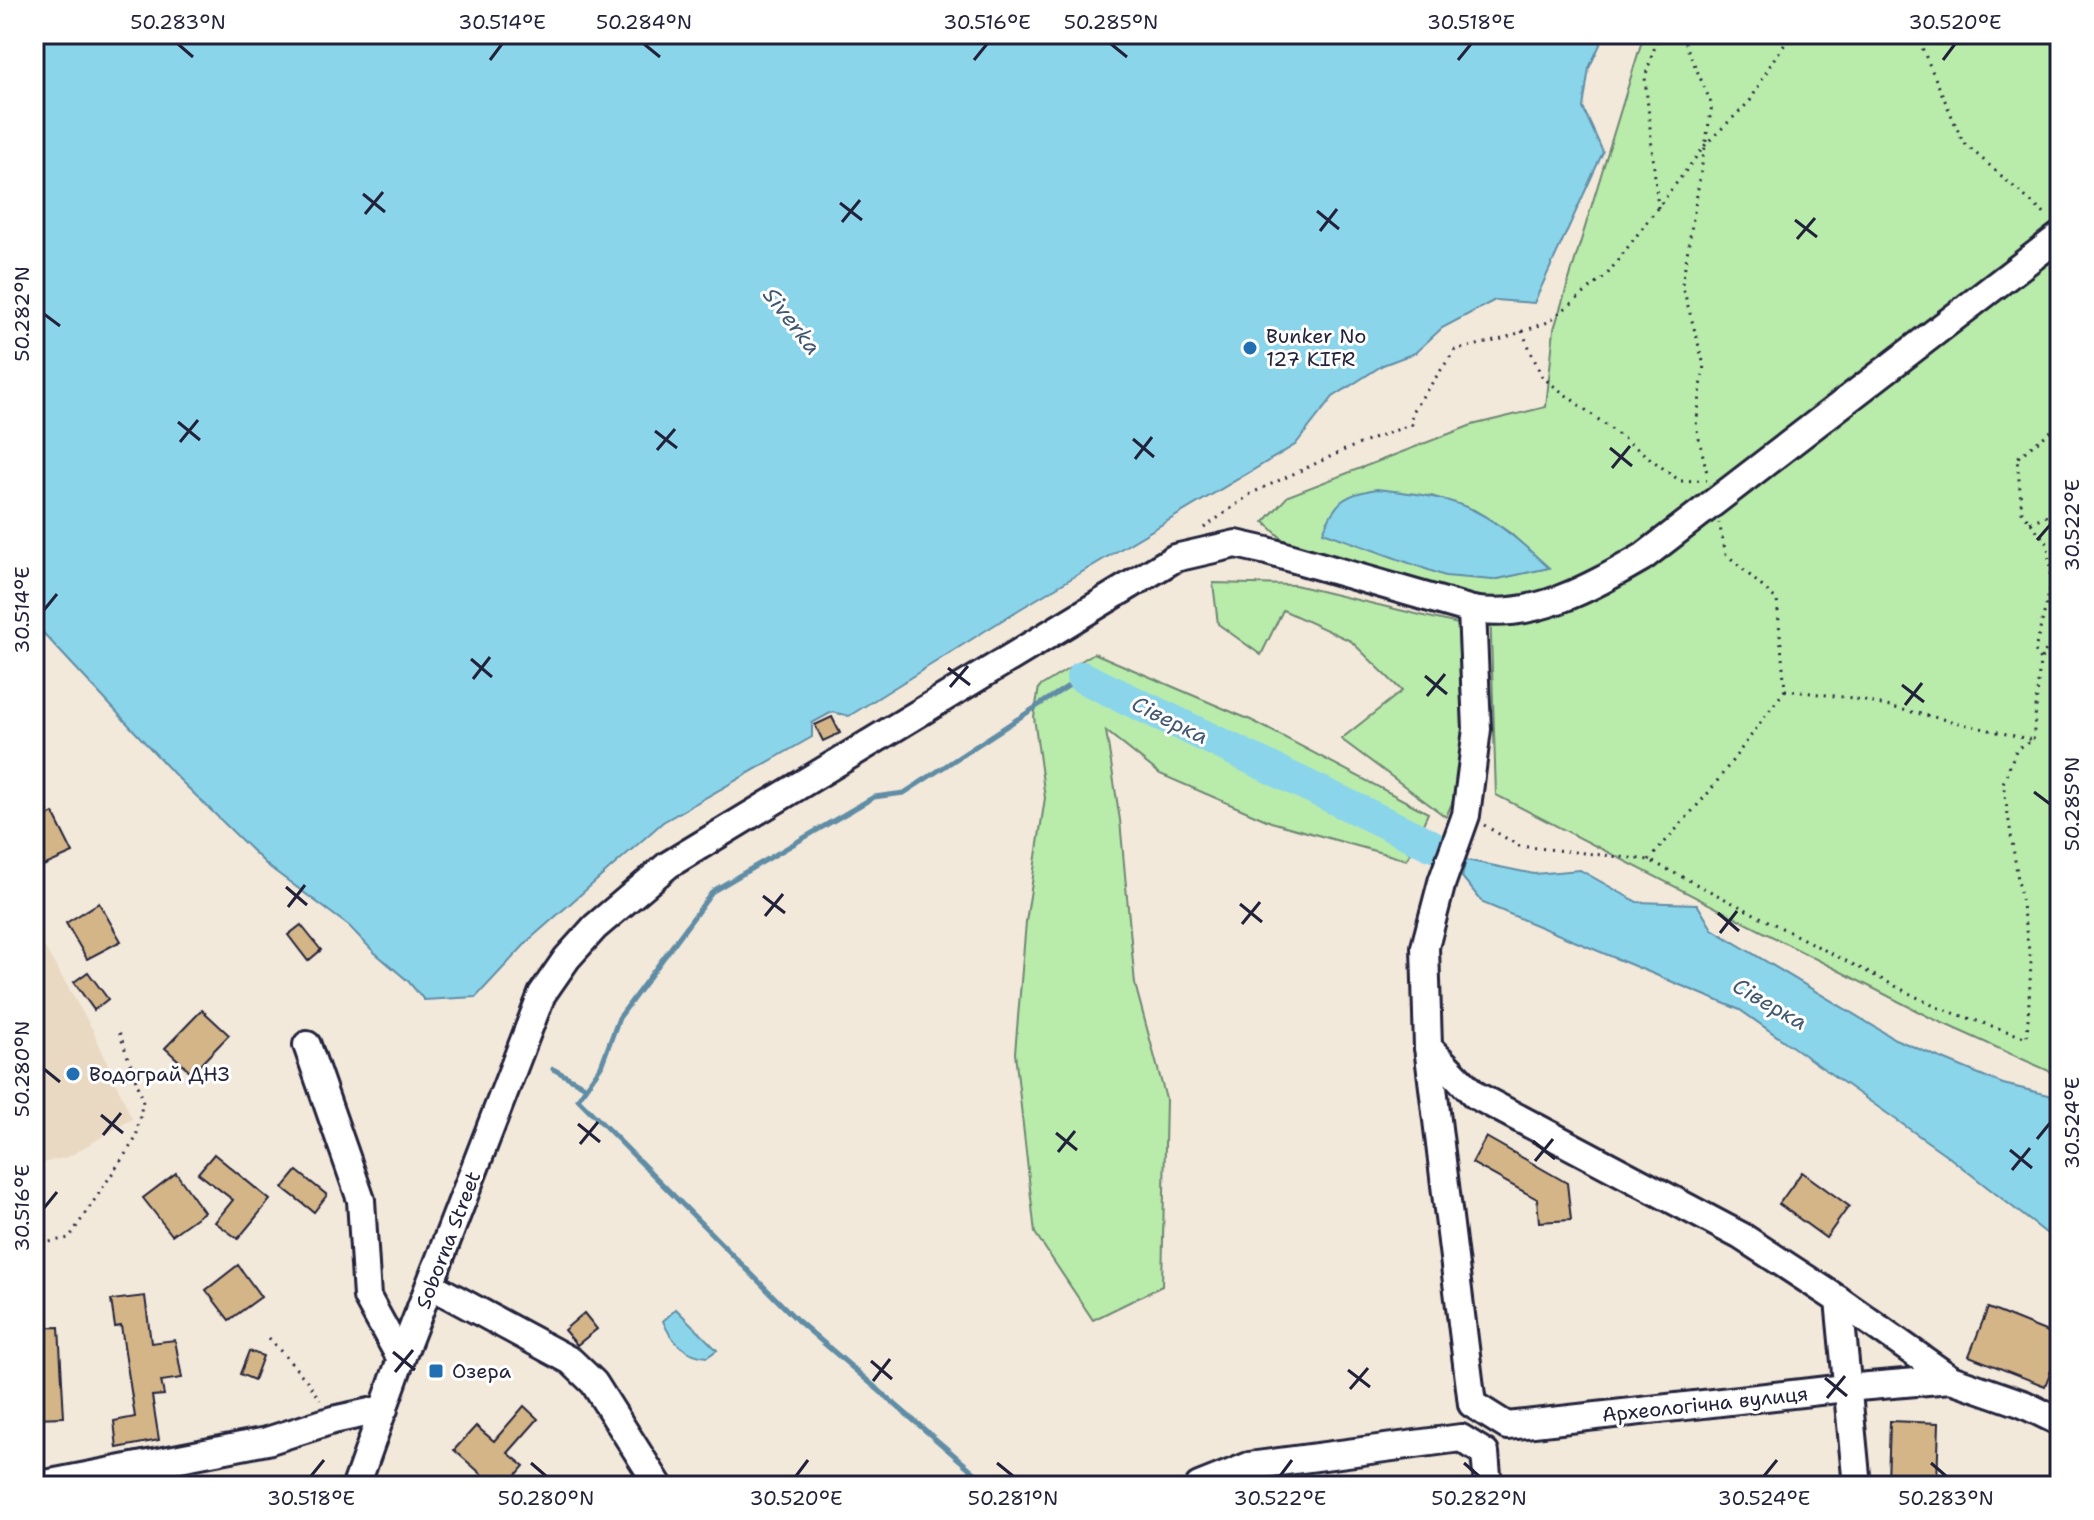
<svg xmlns="http://www.w3.org/2000/svg" width="2094" height="1520" viewBox="0 0 2094 1520" font-family="'Shantell Sans',sans-serif">
	<style>
		.built { fill: #e9d9c2 }
		.green { fill: #b9ebab; stroke: #6e8673; stroke-width: 2; fill-rule: evenodd }
		.water { fill: #8bd5eb; stroke: #618da5; stroke-width: 2 }
		.lines { fill: none; stroke-linecap: round; stroke-linejoin: round }
		.stream { stroke: #618da5; stroke-width: 5 }
		.river { stroke: #8bd5eb; stroke-width: 32 }
		.building { fill: #d3b587; stroke: #22223b; stroke-width: 2 }
		.minor-casing { stroke: #22223b; stroke-width: 32 }
		.path { stroke: #22223b; stroke-width: 3; stroke-dasharray: 2 6; stroke-linecap: butt }
		.minor { stroke: #fff; stroke-width: 26 }
		.ticks { fill: none; stroke: #22223b; stroke-width: 3 }
		.poi-dot { fill: #1f6fb2; stroke: #fff; stroke-width: 3 }
		.labels { text-anchor: middle; dominant-baseline: central; stroke-width: 6; stroke-linejoin: round; paint-order: stroke }
		.poi-label { font-size: 20px; fill: #22223b; stroke: #fff; text-anchor: start }
		.street-label { font-size: 20px; fill: #22223b; stroke: #fff }
		.water-label { font-size: 22px; font-style: italic; fill: #425870; stroke: #fff }
		.neatline { fill: none; stroke: #22223b; stroke-width: 3 }
		.ticks-label { font-size: 20px; text-anchor: middle; fill: #22223b }
	</style>
	<rect width="100%" height="100%" fill="#f2e9db"/>
	<filter id="ink" filterUnits="userSpaceOnUse"><feTurbulence type="fractalNoise" baseFrequency=".0125" numOctaves="2"/><feDisplacementMap in="SourceGraphic" scale="16" xChannelSelector="R" yChannelSelector="G"/><feConvolveMatrix kernelMatrix="1 2 1 2 8 2 1 2 1" color-interpolation-filters="sRGB"/></filter>
	<g filter="url(#ink)">
		<!-- built -->
		<polygon class="built" points="34,929 93,1030 132,1119 68,1157 34,1165"/>
		<!-- green -->
		<g class="green">
			<path d="M1644,34H2060V1076L1929,1017L1496,795L1490,606L1290,546L1264,522L1288,496L1472,425L1546,407L1554,329ZM1431,496L1474,510L1510,533L1548,568L1493,580Z"/>
			<polygon points="1213,583 1295,585 1458,624 1464,775 1446,817 1341,739 1402,691 1351,641 1283,610 1261,655 1218,624"/>
			<polygon points="1094,653 1253,721 1428,813 1407,860 1271,822 1160,774 1106,731 1120,820 1135,984 1166,1099 1162,1286 1093,1320 1035,1233 1015,1053 1026,922 1045,798 1034,717 1039,687"/>
		</g>
		<!-- water -->
		<g class="water">
			<polygon points="34,34 1605,34 1589,68 1583,108 1603,152 1534,303 1495,300 1442,328 1415,353 1383,365 1333,397 1295,445 1020,609 849,716 832,712 812,723 812,737 663,822 530,939 476,997 424,1000 408,981 374,952 349,926 268,866 177,777 34,623"/>
			<path d="M1377,489C1410,493 1445,496 1475,511C1503,525 1526,547 1549,568L1493,580L1445,576L1323,532C1335,501 1345,494 1377,489Z"/>
			<polygon points="1466,860 1534,874 1580,870 1637,902 1697,904 1712,929 1895,1039 2003,1084 2057,1097 2060,1099 2060,1244 1945,1154 1740,1010 1483,903 1462,877"/>
			<path d="M676,1309L717,1350L707,1357C685,1355 671,1341 663,1321Z"/>
		</g>
		<g class="lines">
			<!-- stream -->
			<g class="stream">
				<polyline points="553,1069 586,1087"/>
				<polyline points="990,1486 797,1320 578,1099 601,1066 619,1018 713,891 874,797 904,793 1082,677"/>
			</g>
			<!-- river -->
			<polyline class="river" points="1082,677 1431,845"/>
		</g>
		<!-- building -->
		<g class="building">
			<polygon points="832,717 840,733 823,741 815,725"/>
			<polygon points="53,813 73,853 41,867 34,852 34,823"/>
			<polygon points="99,903 121,941 87,959 66,923"/>
			<polygon points="301,925 321,950 308,961 288,935"/>
			<polygon points="88,972 108,999 94,1010 74,982"/>
			<polygon points="202,1010 229,1035 192,1073 165,1048"/>
			<polygon points="1486,1137 1567,1183 1571,1220 1539,1222 1537,1199 1472,1163"/>
			<polygon points="214,1154 270,1200 238,1239 215,1222 233,1200 198,1173"/>
			<polygon points="297,1171 327,1195 314,1212 283,1188"/>
			<polygon points="1802,1172 1849,1206 1826,1238 1779,1204"/>
			<polygon points="176,1173 204,1212 172,1235 143,1198"/>
			<polygon points="238,1265 261,1297 229,1320 206,1290"/>
			<polygon points="145,1296 151,1343 175,1340 182,1378 161,1381 164,1395 152,1396 159,1440 117,1448 114,1421 135,1417 121,1326 115,1327 111,1300"/>
			<polygon points="1988,1308 2060,1337 2060,1347 2045,1386 1969,1356"/>
			<polygon points="584,1313 597,1329 577,1345 564,1330"/>
			<polygon points="59,1327 64,1417 34,1418 34,1328"/>
			<polygon points="249,1351 263,1356 254,1380 240,1374"/>
			<polygon points="524,1406 538,1419 508,1453 524,1466 507,1486 495,1486 454,1450 476,1426 494,1441"/>
			<polygon points="1890,1421 1939,1423 1937,1484 1888,1482"/>
		</g>
		<g class="lines">
			<defs>
				<g id="minor">
					<polyline points="1472,610 1477,729 1466,815 1442,882 1425,947 1428,1047 1475,1095 1741,1236 1839,1300 1951,1379 2023,1404 2060,1422"/>
					<polyline points="307,1045 361,1200 367,1297 401,1359"/>
					<polyline points="1428,1047 1472,1404 1507,1426 1846,1388 1951,1379"/>
					<polyline points="432,1286 571,1361 594,1383 659,1486"/>
					<polyline points="1839,1300 1857,1486"/>
					<polyline points="35,1486 267,1441 333,1420 384,1409"/>
					<path d="M356,1486L401,1359L542,994L567,958L595,927L668,865L1175,558L1236,544L1267,551L1472,610C1535,620 1591,587 1643,557L2060,236"/>
					<polyline points="1199,1486 1249,1466 1461,1438 1485,1453 1488,1486"/>
				</g>
			</defs>
			<!-- minor casing -->
			<use href="#minor" class="minor-casing"/>
			<!-- path -->
			<g class="path">
				<polyline points="1684,34 1685,43 1712,105 1682,284 1704,365 1696,426 1708,477"/>
				<polyline points="1916,34 1963,142 2048,217"/>
				<polyline points="1658,208 1645,77 1659,34"/>
				<polyline points="1522,331 1542,377 1680,481 1706,480"/>
				<polyline points="2030,522 2060,511"/>
				<polyline points="1204,528 1252,493 1347,449 1412,424 1411,413 1455,350 1499,340 1548,322 1606,276 1706,144 1750,101 1775,57 1793,34"/>
				<polyline points="2048,650 2060,649"/>
				<polyline points="2041,659 2060,624"/>
				<polyline points="1785,690 1852,698 2032,740"/>
				<polyline points="1484,825 1519,846 1649,860 1936,1007 2027,1038 2031,963 2003,783 2017,748 2033,741 2040,661 2035,650 2051,585 2048,544 2022,512 2017,458 2060,424"/>
				<polyline points="1649,860 1709,792 1785,690 1777,600 1726,554 1719,523"/>
				<polyline points="34,1245 69,1238 136,1138 143,1100 118,1029"/>
				<polyline points="269,1338 307,1381 320,1400"/>
			</g>
			<!-- minor -->
			<use href="#minor" class="minor"/>
		</g>
	</g>
	<!-- ticks -->
	<path class="ticks" d="M178,44L193,57M644,44L660,57M1111,44L1127,57M490,60L502,44M974,60L987,44M1458,60L1471,44M1943,60L1955,44M363,194L385,212M840,203L862,220M1317,211L1339,229M365,214L383,192M1795,220L1817,237M842,222L860,200M1320,231L1337,209M1797,239L1815,218M44,314L60,326M178,422L200,440M655,431L677,448M1133,439L1154,457M180,442L198,420M1610,448L1632,466M657,450L675,429M1135,459L1152,437M1612,468L1630,446M2037,540L2050,525M44,610L57,594M471,659L492,677M948,668L970,685M1425,676L1447,694M473,679L490,657M1902,685L1924,702M950,687L968,666M1427,696L1445,674M1905,705L1922,683M2034,792L2050,804M286,887L307,905M763,896L785,913M1240,904L1262,922M288,907L305,885M1718,913L1739,931M765,916L783,894M1242,924L1260,902M1720,933L1737,911M44,1069L60,1082M101,1115L123,1133M578,1124L600,1142M1056,1133L1077,1150M103,1135L121,1113M2037,1139L2050,1123M1533,1141L1555,1159M580,1144L598,1122M2010,1150L2032,1168M1058,1152L1075,1131M1535,1161L1553,1139M2012,1170L2030,1148M44,1208L57,1192M393,1352L415,1370M871,1361L892,1379M1348,1370L1370,1387M395,1372L413,1350M1825,1378L1847,1396M873,1381L890,1359M1350,1389L1368,1368M1827,1398L1845,1376M531,1463L546,1476M997,1463L1013,1476M1464,1463L1479,1476M1931,1463L1946,1476M311,1476L324,1460M796,1476L808,1460M1280,1476L1292,1460M1764,1476L1777,1460"/>
	<!-- markers -->
	<g class="poi-dot">
		<circle cx="1250" cy="348" r="8"/>
		<circle cx="73" cy="1074" r="8"/>
		<rect x="428" y="1363" width="16" height="16" rx="4"/>
	</g>
	<g class="labels">
		<!-- poi labels -->
		<g class="poi-label">
			<text x="1266" y="336">Bunker No<tspan x="1266" dy="23">127 KIFR</tspan></text>
			<text x="89" y="1074">Водограй ДНЗ</text>
			<text x="452" y="1371">Озера</text>
		</g>
		<!-- street labels -->
		<g class="street-label">
			<text transform="translate(448 1240) rotate(-69)">Soborna Street</text>
			<text transform="translate(1705 1404) rotate(-6)">Археологічна вулиця</text>
		</g>
		<!-- water labels -->
		<g class="water-label">
			<text transform="translate(792 321) rotate(52)">Siverka</text>
			<text transform="translate(1170 720) rotate(26)">Сіверка</text>
			<text transform="translate(1770 1004) rotate(30)">Сіверка</text>
		</g>
	</g>
	<!-- margin -->
	<rect width="2094" height="1520" fill="none" stroke="#fff" stroke-width="88"/>
	<rect x="44" y="44" width="2006" height="1432" class="neatline"/>
	<g class="ticks-label">
		<text x="178" y="29">50.283°N</text>
		<text x="502" y="29">30.514°E</text>
		<text x="644" y="29">50.284°N</text>
		<text x="987" y="29">30.516°E</text>
		<text x="1111" y="29">50.285°N</text>
		<text x="1471" y="29">30.518°E</text>
		<text x="1955" y="29">30.520°E</text>
		<text transform="translate(22 314) rotate(-90)" y="7">50.282°N</text>
		<text transform="translate(2072 525) rotate(-90)" y="7">30.522°E</text>
		<text transform="translate(22 610) rotate(-90)" y="7">30.514°E</text>
		<text transform="translate(2072 804) rotate(-90)" y="7">50.285°N</text>
		<text transform="translate(22 1069) rotate(-90)" y="7">50.280°N</text>
		<text transform="translate(2072 1123) rotate(-90)" y="7">30.524°E</text>
		<text transform="translate(22 1208) rotate(-90)" y="7">30.516°E</text>
		<text x="311" y="1505">30.518°E</text>
		<text x="546" y="1505">50.280°N</text>
		<text x="796" y="1505">30.520°E</text>
		<text x="1013" y="1505">50.281°N</text>
		<text x="1280" y="1505">30.522°E</text>
		<text x="1479" y="1505">50.282°N</text>
		<text x="1764" y="1505">30.524°E</text>
		<text x="1946" y="1505">50.283°N</text>
	</g>
</svg>
